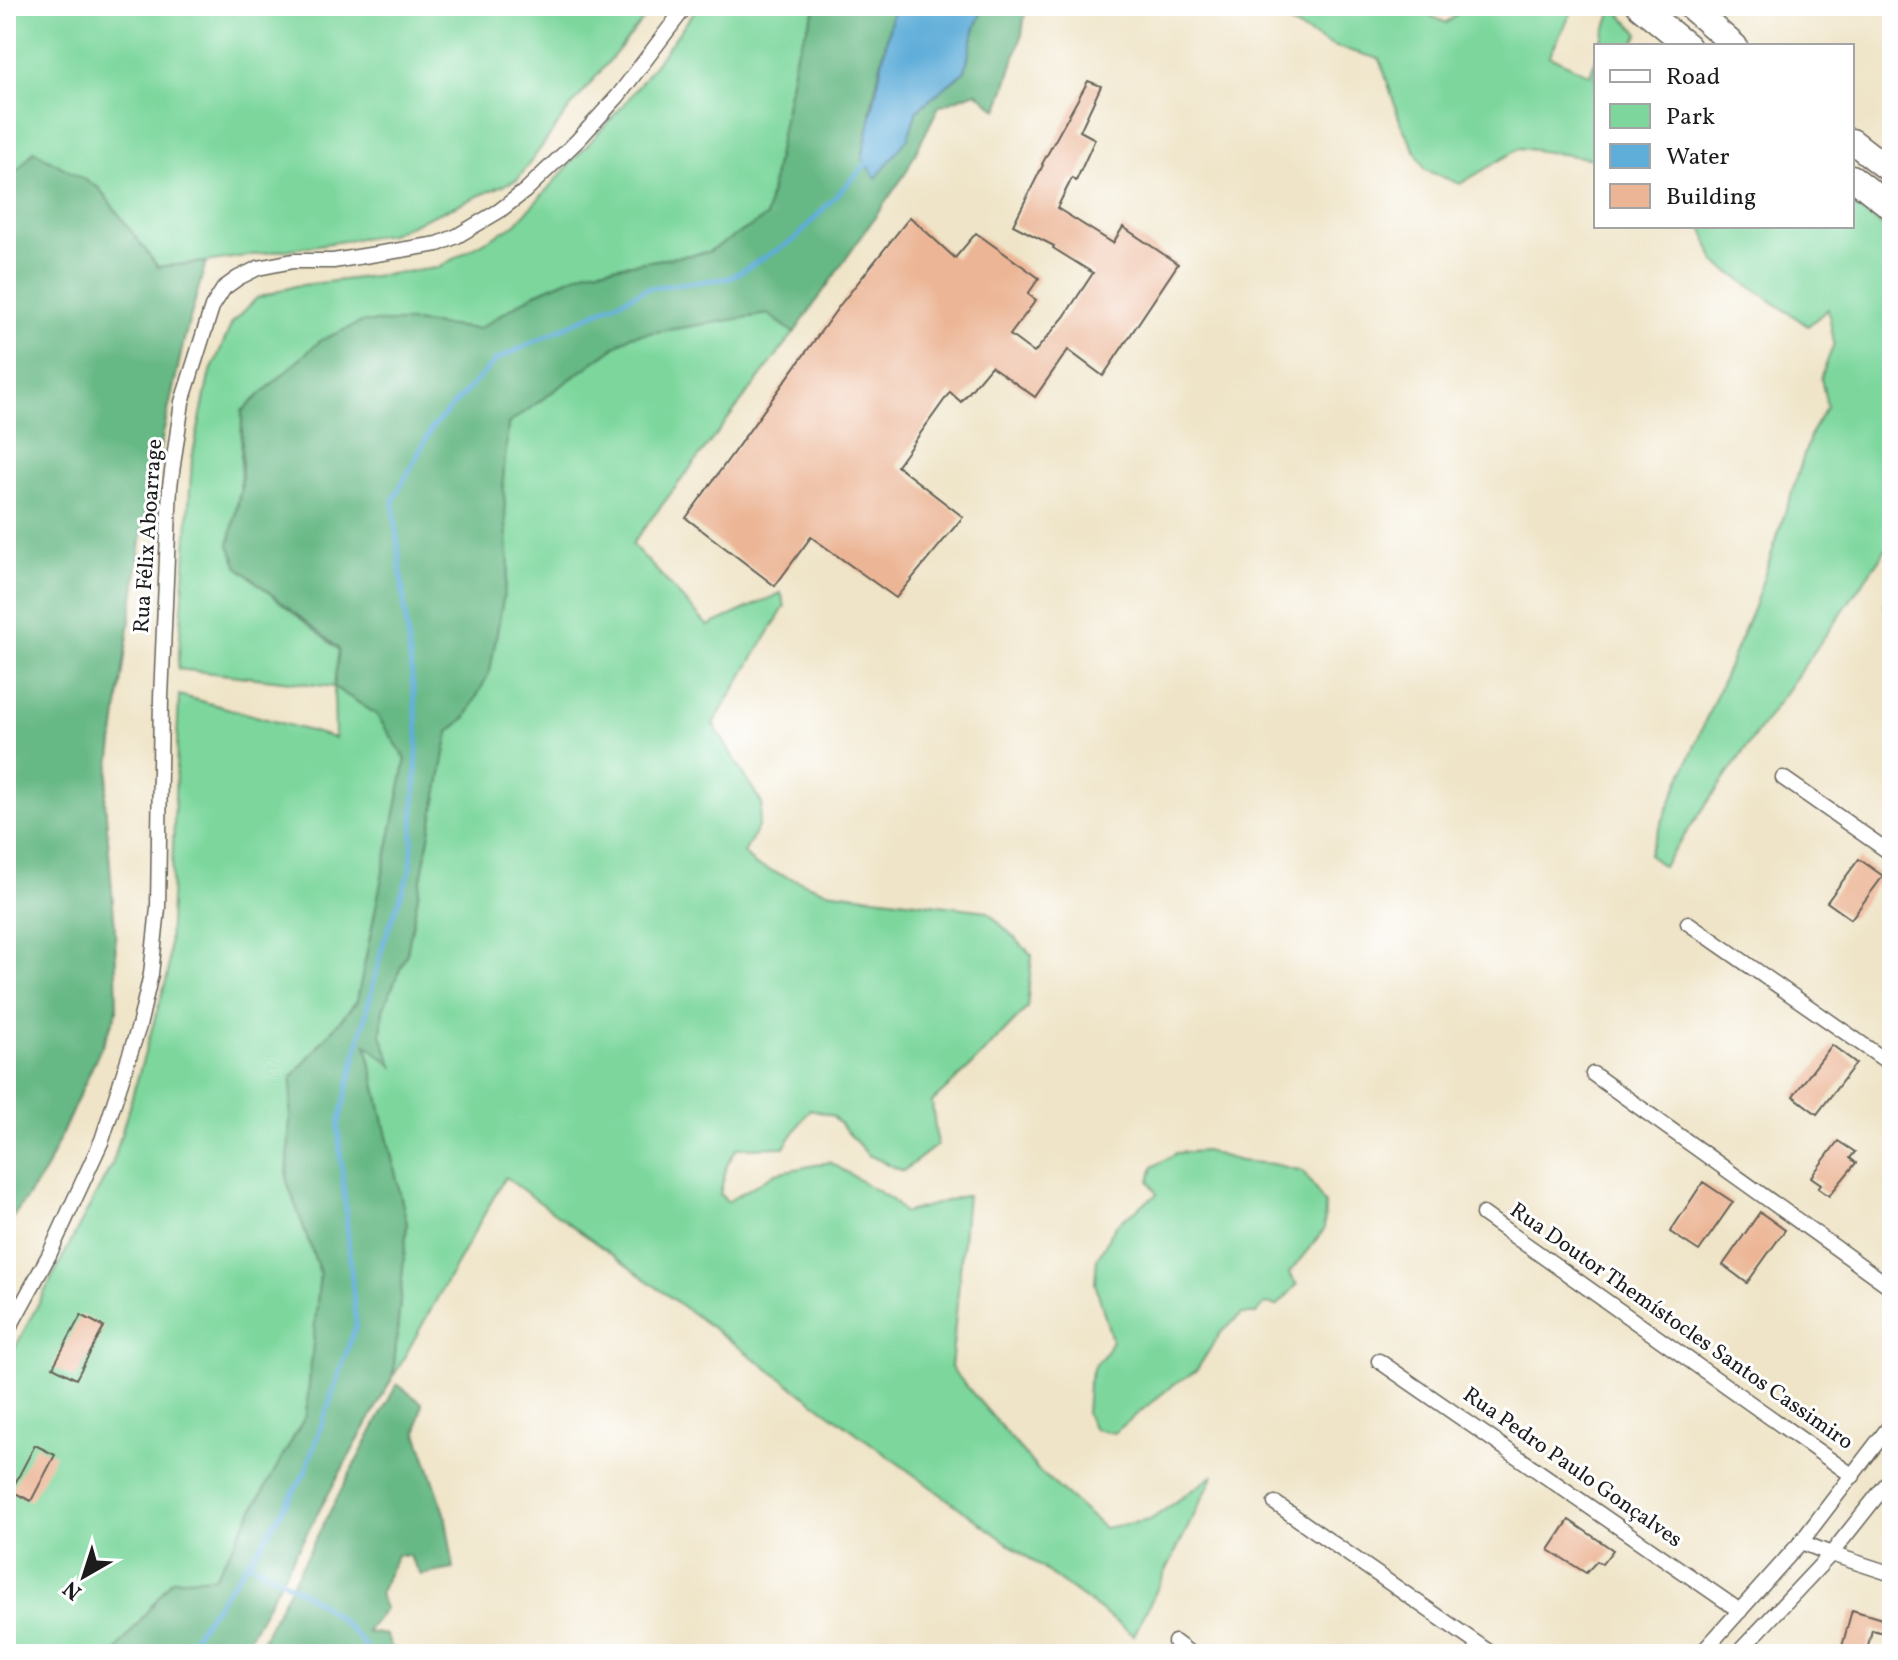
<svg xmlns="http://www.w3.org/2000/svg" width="1898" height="1660" viewBox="0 0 1898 1660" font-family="Vollkorn,serif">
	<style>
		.green { fill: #7dd79d; stroke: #4c7a5c; stroke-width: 2 }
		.forest { fill: #66b884; stroke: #416a50; stroke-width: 2 }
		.water { fill: #5fadd9; stroke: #3e647a; stroke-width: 2 }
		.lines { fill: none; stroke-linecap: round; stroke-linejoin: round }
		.stream { stroke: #5fadd9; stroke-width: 5 }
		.building { fill: #ecb696 }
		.minor-casing { stroke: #666258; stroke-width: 17 }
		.primary-casing { stroke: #666258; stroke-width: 27 }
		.minor { stroke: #fff; stroke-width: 14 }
		.primary { stroke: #fff; stroke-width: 24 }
		.labels { text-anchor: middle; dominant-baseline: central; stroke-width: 6; stroke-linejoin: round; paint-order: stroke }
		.street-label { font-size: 22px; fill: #1c1c1c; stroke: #fff }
	</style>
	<rect width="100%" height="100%" fill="#fff"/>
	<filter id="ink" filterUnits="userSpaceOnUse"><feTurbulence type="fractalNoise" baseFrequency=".0125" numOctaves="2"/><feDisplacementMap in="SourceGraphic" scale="16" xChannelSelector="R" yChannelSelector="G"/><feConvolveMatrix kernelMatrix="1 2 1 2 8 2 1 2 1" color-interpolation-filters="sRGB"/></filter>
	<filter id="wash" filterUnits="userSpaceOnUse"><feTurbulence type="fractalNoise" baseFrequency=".006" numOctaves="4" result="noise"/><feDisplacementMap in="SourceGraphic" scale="32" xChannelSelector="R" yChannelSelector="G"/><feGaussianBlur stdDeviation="1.8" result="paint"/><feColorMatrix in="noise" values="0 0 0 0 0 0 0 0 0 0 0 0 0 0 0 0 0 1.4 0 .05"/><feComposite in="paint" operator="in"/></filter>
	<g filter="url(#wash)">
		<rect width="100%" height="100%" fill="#efe4c7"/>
		<!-- green -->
		<g class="green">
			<polygon points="6,6 655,6 569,109 518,179 390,234 206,262 158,267 99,188 35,152 6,184"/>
			<polygon points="699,6 817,6 796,53 766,217 708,252 587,271 536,293 478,329 413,322 242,411 240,490 229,545 238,567 339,650 334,687 376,714 406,759 357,1001 292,1077 287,1181 320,1273 306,1415 215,1577 172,1580 114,1654 6,1654 6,1365 113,1162 168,974 179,695 335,738 334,687 178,669 192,459 209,376 232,323 257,298 295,286 437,268 516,224 626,102"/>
			<polygon points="1256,6 1408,6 1447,23 1465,6 1575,6 1549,56 1590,75 1596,58 1596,159 1520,148 1460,184 1425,170 1401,124 1380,59 1333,46"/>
			<polygon points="1613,7 1639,33 1632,46 1600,46"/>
			<polygon points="1852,205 1892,233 1892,541 1663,866 1648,855 1754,607 1812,431 1827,406 1821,378 1834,343 1828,309 1808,326 1715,262 1702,226 1852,226"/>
			<polygon points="768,314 794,333 632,544 708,626 781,593 785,606 713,724 762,804 758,827 744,853 755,865 826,891 987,911 1032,955 1027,1008 970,1067 932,1102 937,1145 903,1171 868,1155 833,1116 810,1109 784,1147 737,1148 727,1165 720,1194 727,1202 776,1173 830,1162 892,1200 904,1213 967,1195 951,1368 1038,1470 1104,1528 1150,1520 1214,1475 1134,1635 505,1177 393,1377 407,1224 366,1043 392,1064 381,1036 383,1009 407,953 449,732 466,717 490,671 509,566 503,480 508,424 630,336"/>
			<polygon points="1205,1151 1240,1161 1273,1164 1303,1171 1325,1204 1324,1230 1289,1273 1297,1285 1277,1306 1265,1304 1256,1314 1242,1314 1220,1333 1196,1371 1174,1384 1114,1433 1094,1429 1086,1413 1088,1386 1094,1366 1105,1354 1112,1340 1095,1283 1097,1259 1116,1225 1157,1194 1149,1181 1153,1167 1176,1153"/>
		</g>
		<!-- forest -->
		<g class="forest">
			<polygon points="817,6 894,6 870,113 908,138 917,110 965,71 975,27 984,6 1026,6 1022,35 998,110 976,92 939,106 905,174 794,333 768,314 630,336 508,424 503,480 509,566 490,671 466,717 449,732 407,953 383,1009 381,1036 393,1066 366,1044 407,1224 393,1377 240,1654 114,1654 172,1580 215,1577 306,1415 320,1273 287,1181 292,1077 357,1001 406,759 376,714 334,687 339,649 238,567 229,545 242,485 242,411 321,340 362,322 413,322 478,329 536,293 587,271 708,252 766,217 796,53"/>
			<polygon points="34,151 99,188 158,267 206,262 185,336 144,519 105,801 115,929 117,1012 45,1171 6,1227 6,184"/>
			<polygon points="397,1384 422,1403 417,1433 445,1513 454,1569 421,1575 409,1556 397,1555 379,1594 385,1608 367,1632 386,1635 395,1654 331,1654 324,1652 309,1654 255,1654"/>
		</g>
		<!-- water -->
		<polygon class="water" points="894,6 984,6 975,27 965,71 917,110 908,138 876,178 862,158"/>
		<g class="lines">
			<!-- stream -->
			<g class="stream">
				<path d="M248,1562C291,1584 344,1612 370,1654"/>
				<polyline points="181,1654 264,1540 305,1473 356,1325 338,1127 384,941 411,868 418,732 393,501 432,428 496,360 648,288 730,278 794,240 869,161"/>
			</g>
		</g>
		<g id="blocks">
			<!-- building -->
			<g class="building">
				<polygon points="1088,81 1101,86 1080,131 1095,139 1076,181 1072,178 1057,208 1113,243 1123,227 1178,264 1103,376 1068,350 1035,397 991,366 961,402 950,392 897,466 963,517 896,598 811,537 775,586 686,518 840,305 910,217 955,258 976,233 1039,278 1028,294 1036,300 1010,335 1034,353 1064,317 1093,273 1053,248 1054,246 1013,225 1043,165 1042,164"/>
				<polygon points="1859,859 1883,876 1851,919 1827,902"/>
				<polygon points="1832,1045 1856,1063 1817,1114 1793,1096"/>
				<polygon points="1838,1141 1855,1152 1850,1158 1856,1163 1829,1196 1818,1188 1821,1184 1811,1177"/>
				<polygon points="1703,1182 1733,1202 1699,1251 1670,1232"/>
				<polygon points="1760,1212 1785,1230 1747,1283 1723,1265"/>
				<polygon points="81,1315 104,1327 76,1379 53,1367"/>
				<polygon points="35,1445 55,1455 31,1501 11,1491"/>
				<polygon points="1569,1520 1613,1550 1602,1564 1597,1561 1586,1573 1549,1550"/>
				<polygon points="1852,1610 1892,1622 1892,1635 1872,1630 1867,1650 1863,1649 1862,1654 1840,1654"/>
			</g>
		</g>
	</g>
	<g filter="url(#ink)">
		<use href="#blocks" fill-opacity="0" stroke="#666258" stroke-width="2"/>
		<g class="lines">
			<defs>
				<g id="minor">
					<polyline points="1704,19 1720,6"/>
					<polyline points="1892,607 1892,612"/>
					<polyline points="1783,778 1892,854"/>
					<polyline points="1688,923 1892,1065"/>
					<polyline points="1593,1074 1892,1288"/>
					<polyline points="1483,1214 1853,1476"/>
					<polyline points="6,1334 49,1255 102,1140 139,1026 151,974 158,908 161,698 170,486 182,402 212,307 224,288 238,278 258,268 293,261 333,261 438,244 457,236 499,211 525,191 578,140 618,96 686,6"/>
					<polyline points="1379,1361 1740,1611"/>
					<polyline points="1275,1503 1492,1654"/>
					<polyline points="1801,1542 1831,1554 1892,1574"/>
					<polyline points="1175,1642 1191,1654"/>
					<polyline points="1701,1654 1801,1542 1892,1423"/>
					<polyline points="1737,1654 1831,1554 1892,1477"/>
				</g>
				<g id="primary">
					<polyline points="1639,6 1688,46"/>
					<polyline points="1689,6 1735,46"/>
					<polyline points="1852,141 1892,172"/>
					<polyline points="1852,177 1892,208"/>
				</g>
			</defs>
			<!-- minor casing -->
			<use href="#minor" class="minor-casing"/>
			<!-- primary casing -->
			<use href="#primary" class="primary-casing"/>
			<!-- minor -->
			<use href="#minor" class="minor"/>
			<!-- primary -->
			<use href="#primary" class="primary"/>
		</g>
	</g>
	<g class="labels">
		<!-- street labels -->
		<g class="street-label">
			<text transform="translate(149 536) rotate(-86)">Rua Félix Aboarrage</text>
			<text transform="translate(1681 1327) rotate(35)">Rua Doutor Themístocles Santos Cassimiro</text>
			<text transform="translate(1572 1468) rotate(35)">Rua Pedro Paulo Gonçalves</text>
		</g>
	</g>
	<!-- margin -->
	<rect width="1898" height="1660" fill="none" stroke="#fff" stroke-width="32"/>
	<!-- legend -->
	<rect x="1594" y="44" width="260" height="184" fill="#ffffff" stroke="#a4a4a4" stroke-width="2"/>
	<rect x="1610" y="70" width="40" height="12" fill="#ffffff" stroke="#a4a4a4" stroke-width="2"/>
	<text x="1666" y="84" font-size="24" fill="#1c1c1c">Road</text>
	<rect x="1610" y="104" width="40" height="24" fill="#7dd79d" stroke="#a4a4a4" stroke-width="2"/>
	<text x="1666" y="124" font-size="24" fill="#1c1c1c">Park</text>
	<rect x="1610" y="144" width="40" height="24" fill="#5fadd9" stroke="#a4a4a4" stroke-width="2"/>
	<text x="1666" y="164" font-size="24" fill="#1c1c1c">Water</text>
	<rect x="1610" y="184" width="40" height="24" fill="#ecb696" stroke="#a4a4a4" stroke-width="2"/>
	<text x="1666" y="204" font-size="24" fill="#1c1c1c">Building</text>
	<!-- north arrow -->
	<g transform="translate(84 1576) rotate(219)" stroke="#ffffff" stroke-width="6" paint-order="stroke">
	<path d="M0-6L14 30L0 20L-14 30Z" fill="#1c1c1c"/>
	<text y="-12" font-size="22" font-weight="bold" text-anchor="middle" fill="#1c1c1c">N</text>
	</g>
</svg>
